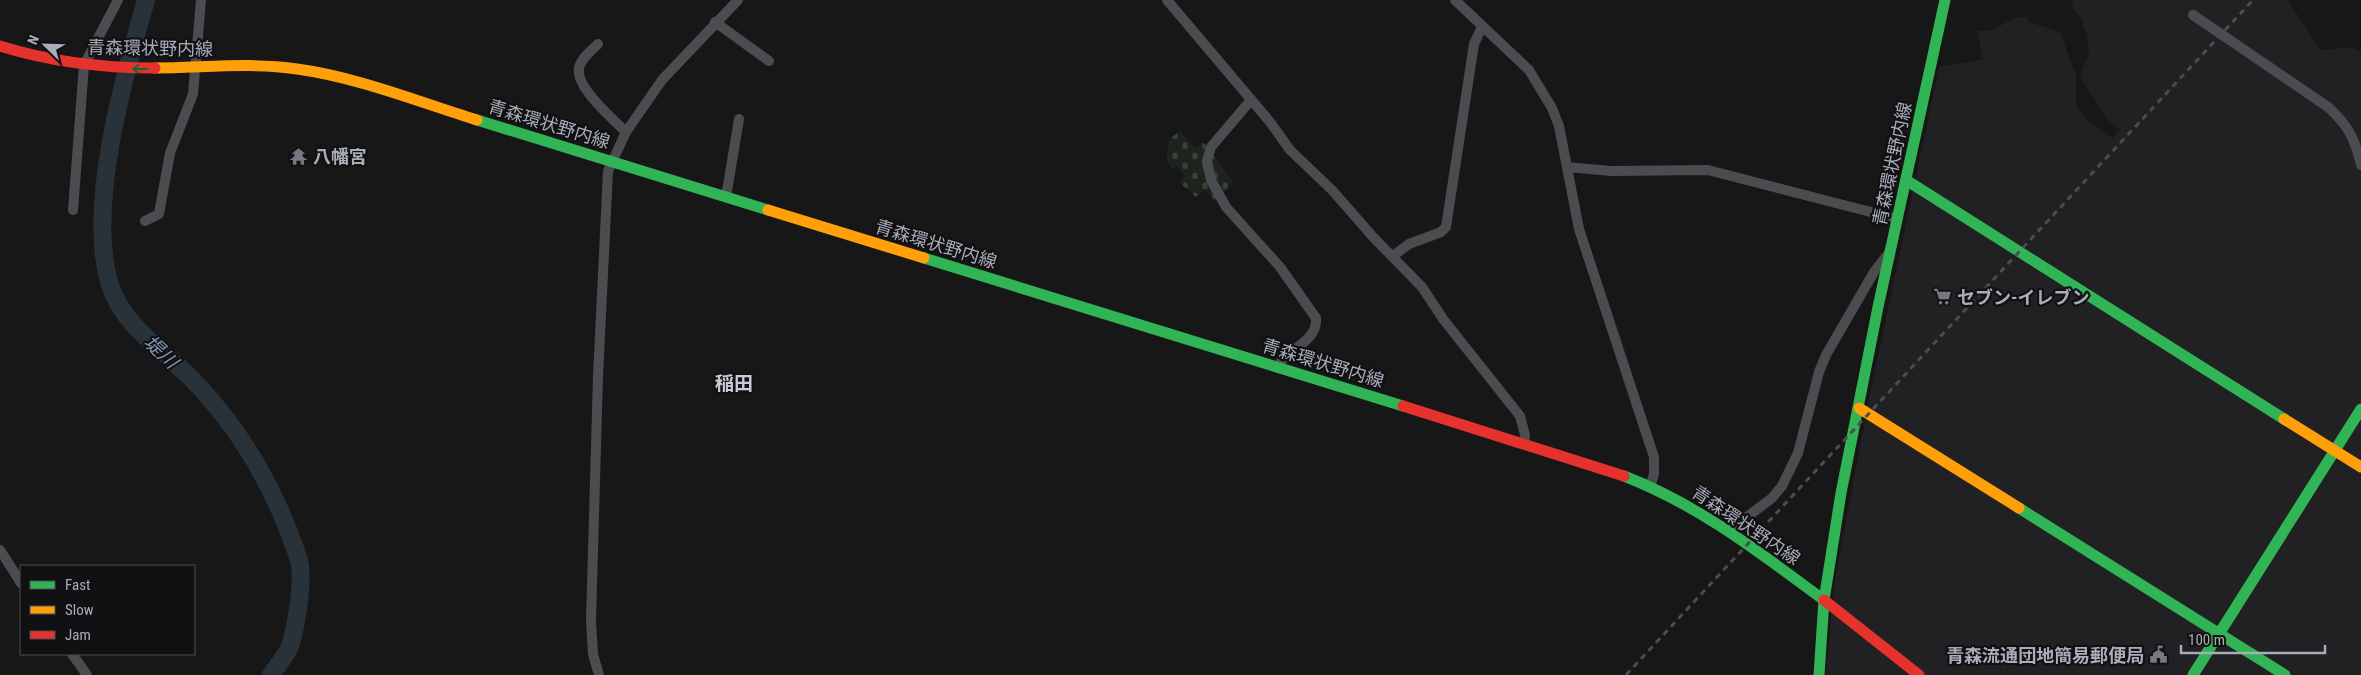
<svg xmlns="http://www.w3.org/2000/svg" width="2361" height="675" viewBox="0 0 2361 675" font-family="'Roboto Condensed','Noto Sans JP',sans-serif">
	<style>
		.built { fill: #212123 }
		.cemetery { fill: url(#cemetery-stones) }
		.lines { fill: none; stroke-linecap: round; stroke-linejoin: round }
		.river { stroke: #2a3239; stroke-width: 18 }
		.street { stroke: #4b4c50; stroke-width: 10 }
		.fast { stroke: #30b455; stroke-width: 11 }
		.slow { stroke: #ff9f0a; stroke-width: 11 }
		.jam { stroke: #e5322d; stroke-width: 11 }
		.rail { stroke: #4b4c4f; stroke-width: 3; stroke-dasharray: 6 5; stroke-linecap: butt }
		.oneway { stroke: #206234 }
		.labels { text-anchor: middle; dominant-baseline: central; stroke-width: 4.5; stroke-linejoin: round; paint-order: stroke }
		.street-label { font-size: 18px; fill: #a8adb8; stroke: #111113 }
		.poi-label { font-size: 18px; font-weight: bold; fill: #a8adb8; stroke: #111113; text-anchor: start }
		.water-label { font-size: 19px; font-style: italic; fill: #7f9bb3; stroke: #111113 }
		.neighbourhood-label { font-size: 19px; font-weight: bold; fill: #c9ccd4; stroke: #111113 }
	</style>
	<defs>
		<pattern id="cemetery-stones" width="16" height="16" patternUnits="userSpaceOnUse" patternTransform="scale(1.25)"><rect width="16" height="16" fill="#1d241e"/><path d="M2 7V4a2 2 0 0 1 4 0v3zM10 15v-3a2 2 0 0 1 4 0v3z" fill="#3b413d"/></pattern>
	</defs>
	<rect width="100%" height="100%" fill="#171717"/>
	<!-- built -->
	<polygon class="built" points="2073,0 2288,0 2320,50 2353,47 2361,52 2361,675 1826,675 1834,585 1869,399 1939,67 1983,59 1977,31 1993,30 2012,19 2027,16 2028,22 2060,32 2076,75 2076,106 2086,119 2112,138 2120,129 2107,120 2082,80 2080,74 2089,54 2087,37 2081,18 2072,7"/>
	<!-- cemetery -->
	<polygon class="cemetery" points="1180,131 1195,148 1203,142 1233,182 1215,202 1205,190 1196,197 1179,182 1185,176 1177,166 1172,169 1166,160 1169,139"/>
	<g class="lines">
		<!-- river -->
		<path class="river" d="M146,0C124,76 86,209 110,285C123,326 162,349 191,378C235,423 266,473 289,532C292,542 297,551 299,561C304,579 296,628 290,646C286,656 277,666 271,675"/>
		<!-- street -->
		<g class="street">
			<polyline points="1167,0 1270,122 1290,150 1332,190 1374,238 1422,287 1443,319 1520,416 1525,435 1524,444"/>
			<polyline points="1455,0 1529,70 1552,108 1559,126 1579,229 1654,457 1654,474 1650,487"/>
			<path d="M2193,15L2328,107C2348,125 2355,139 2361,165"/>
			<polyline points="715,22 769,61"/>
			<path d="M598,44C591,51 581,58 579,68C575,87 613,119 626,132"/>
			<path d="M1251,100L1211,147L1207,161L1211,180L1226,207L1280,267L1316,318C1318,342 1287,349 1277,367"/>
			<polyline points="1567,167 1611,171 1708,170 1898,219"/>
			<polyline points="726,197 739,119"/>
			<polyline points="73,210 84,65 118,0"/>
			<polyline points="145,221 159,214 170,153 193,94 201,0"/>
			<polyline points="1393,256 1409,244 1441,232 1446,227 1474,44 1482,27"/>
			<polyline points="1730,530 1772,498 1782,486 1798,453 1819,372 1826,355 1874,272 1888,254"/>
			<polyline points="0,550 21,583"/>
			<polyline points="72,654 87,675"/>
			<polyline points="599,675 593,654 591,621 598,376 608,171 626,132 662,80 738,0"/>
		</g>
		<!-- fast -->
		<g class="fast">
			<polyline points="477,120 768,210"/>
			<polyline points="1906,180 2284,419"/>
			<polyline points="924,258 1403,406"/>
			<path d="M1624,476C1699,505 1760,553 1824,600"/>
			<polyline points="2019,508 2285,675"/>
			<polyline points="1819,675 1824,600 1841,493 1878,307 1945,0"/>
			<polyline points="2193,675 2361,409"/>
		</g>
		<!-- slow -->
		<g class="slow">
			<path d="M155,68C202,68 250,62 297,69C357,77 419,102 477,120"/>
			<polyline points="768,210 924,258"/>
			<polyline points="1859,408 2019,508"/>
			<polyline points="2284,419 2361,467"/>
		</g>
		<!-- jam -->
		<g class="jam">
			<path d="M0,46C51,62 102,68 155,68"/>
			<polyline points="1403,406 1624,476"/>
			<polyline points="1824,600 1919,675"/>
		</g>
		<!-- rail -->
		<polyline class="rail" points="1626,675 2253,0"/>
	</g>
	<!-- one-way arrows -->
	<defs><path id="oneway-shaft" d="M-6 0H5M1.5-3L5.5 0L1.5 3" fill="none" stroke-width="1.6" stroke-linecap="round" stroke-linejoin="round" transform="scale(1.25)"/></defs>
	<use class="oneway" href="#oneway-shaft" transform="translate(140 69) rotate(180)"/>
	<!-- icons -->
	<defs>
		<symbol id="temple-bare" viewBox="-9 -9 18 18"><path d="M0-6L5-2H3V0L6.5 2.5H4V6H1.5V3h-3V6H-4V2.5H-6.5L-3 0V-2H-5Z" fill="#757880" stroke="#111113" stroke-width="2.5" paint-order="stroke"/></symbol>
		<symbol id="supermarket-bare" viewBox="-9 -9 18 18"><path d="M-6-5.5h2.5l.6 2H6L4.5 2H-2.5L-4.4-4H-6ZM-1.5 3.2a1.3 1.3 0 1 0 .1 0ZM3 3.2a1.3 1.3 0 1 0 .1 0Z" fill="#757880" stroke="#111113" stroke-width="2.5" paint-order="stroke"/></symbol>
		<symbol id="civic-bare" viewBox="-9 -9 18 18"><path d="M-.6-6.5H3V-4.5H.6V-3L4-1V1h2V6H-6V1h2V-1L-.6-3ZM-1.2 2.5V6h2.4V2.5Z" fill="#757880" stroke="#111113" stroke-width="2.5" paint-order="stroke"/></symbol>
	</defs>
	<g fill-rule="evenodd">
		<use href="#temple-bare" x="286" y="144" width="25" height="25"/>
		<use href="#supermarket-bare" x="1930" y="284" width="25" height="25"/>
		<use href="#civic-bare" x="2146" y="642" width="25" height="25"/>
	</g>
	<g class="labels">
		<!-- street labels -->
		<g class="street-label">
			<text transform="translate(150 48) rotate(1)">青森環状野内線</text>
			<text transform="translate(549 124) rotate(17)">青森環状野内線</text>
			<text transform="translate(1892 164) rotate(-78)">青森環状野内線</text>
			<text transform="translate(936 244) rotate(17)">青森環状野内線</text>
			<text transform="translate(1323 363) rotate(17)">青森環状野内線</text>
			<text transform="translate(1746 525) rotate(34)">青森環状野内線</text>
		</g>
		<!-- poi labels -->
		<g class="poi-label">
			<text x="313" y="156">八幡宮</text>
			<text x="1957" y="297">セブン-イレブン</text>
			<text x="2144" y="655" text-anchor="end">青森流通団地簡易郵便局</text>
		</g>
		<!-- water labels -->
		<g class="water-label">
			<text transform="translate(161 352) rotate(43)">堤川</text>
		</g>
		<!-- neighbourhood labels -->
		<g class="neighbourhood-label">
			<text x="734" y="383">稲田</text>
		</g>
	</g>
	<!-- legend -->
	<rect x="20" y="565" width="175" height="90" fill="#111113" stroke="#4d4f55"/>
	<rect x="30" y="581" width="25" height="8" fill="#30b455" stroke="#4d4f55"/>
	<text x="65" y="590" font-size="15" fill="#a8adb8">Fast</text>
	<rect x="30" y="606" width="25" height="8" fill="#ff9f0a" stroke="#4d4f55"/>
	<text x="65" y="615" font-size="15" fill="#a8adb8">Slow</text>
	<rect x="30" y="631" width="25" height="8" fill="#e5322d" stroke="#4d4f55"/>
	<text x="65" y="640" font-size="15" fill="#a8adb8">Jam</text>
	<!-- north arrow -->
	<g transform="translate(45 45) rotate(293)" stroke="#111113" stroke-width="4" paint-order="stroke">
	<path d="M0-4L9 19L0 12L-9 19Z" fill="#a8adb8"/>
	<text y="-8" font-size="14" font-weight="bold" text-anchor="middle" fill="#a8adb8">N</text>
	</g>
	<!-- scale -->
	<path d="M2181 645v8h144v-8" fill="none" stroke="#a8adb8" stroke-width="2.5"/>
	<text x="2188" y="645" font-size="15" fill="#a8adb8" stroke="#111113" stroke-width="4" paint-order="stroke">100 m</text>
</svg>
